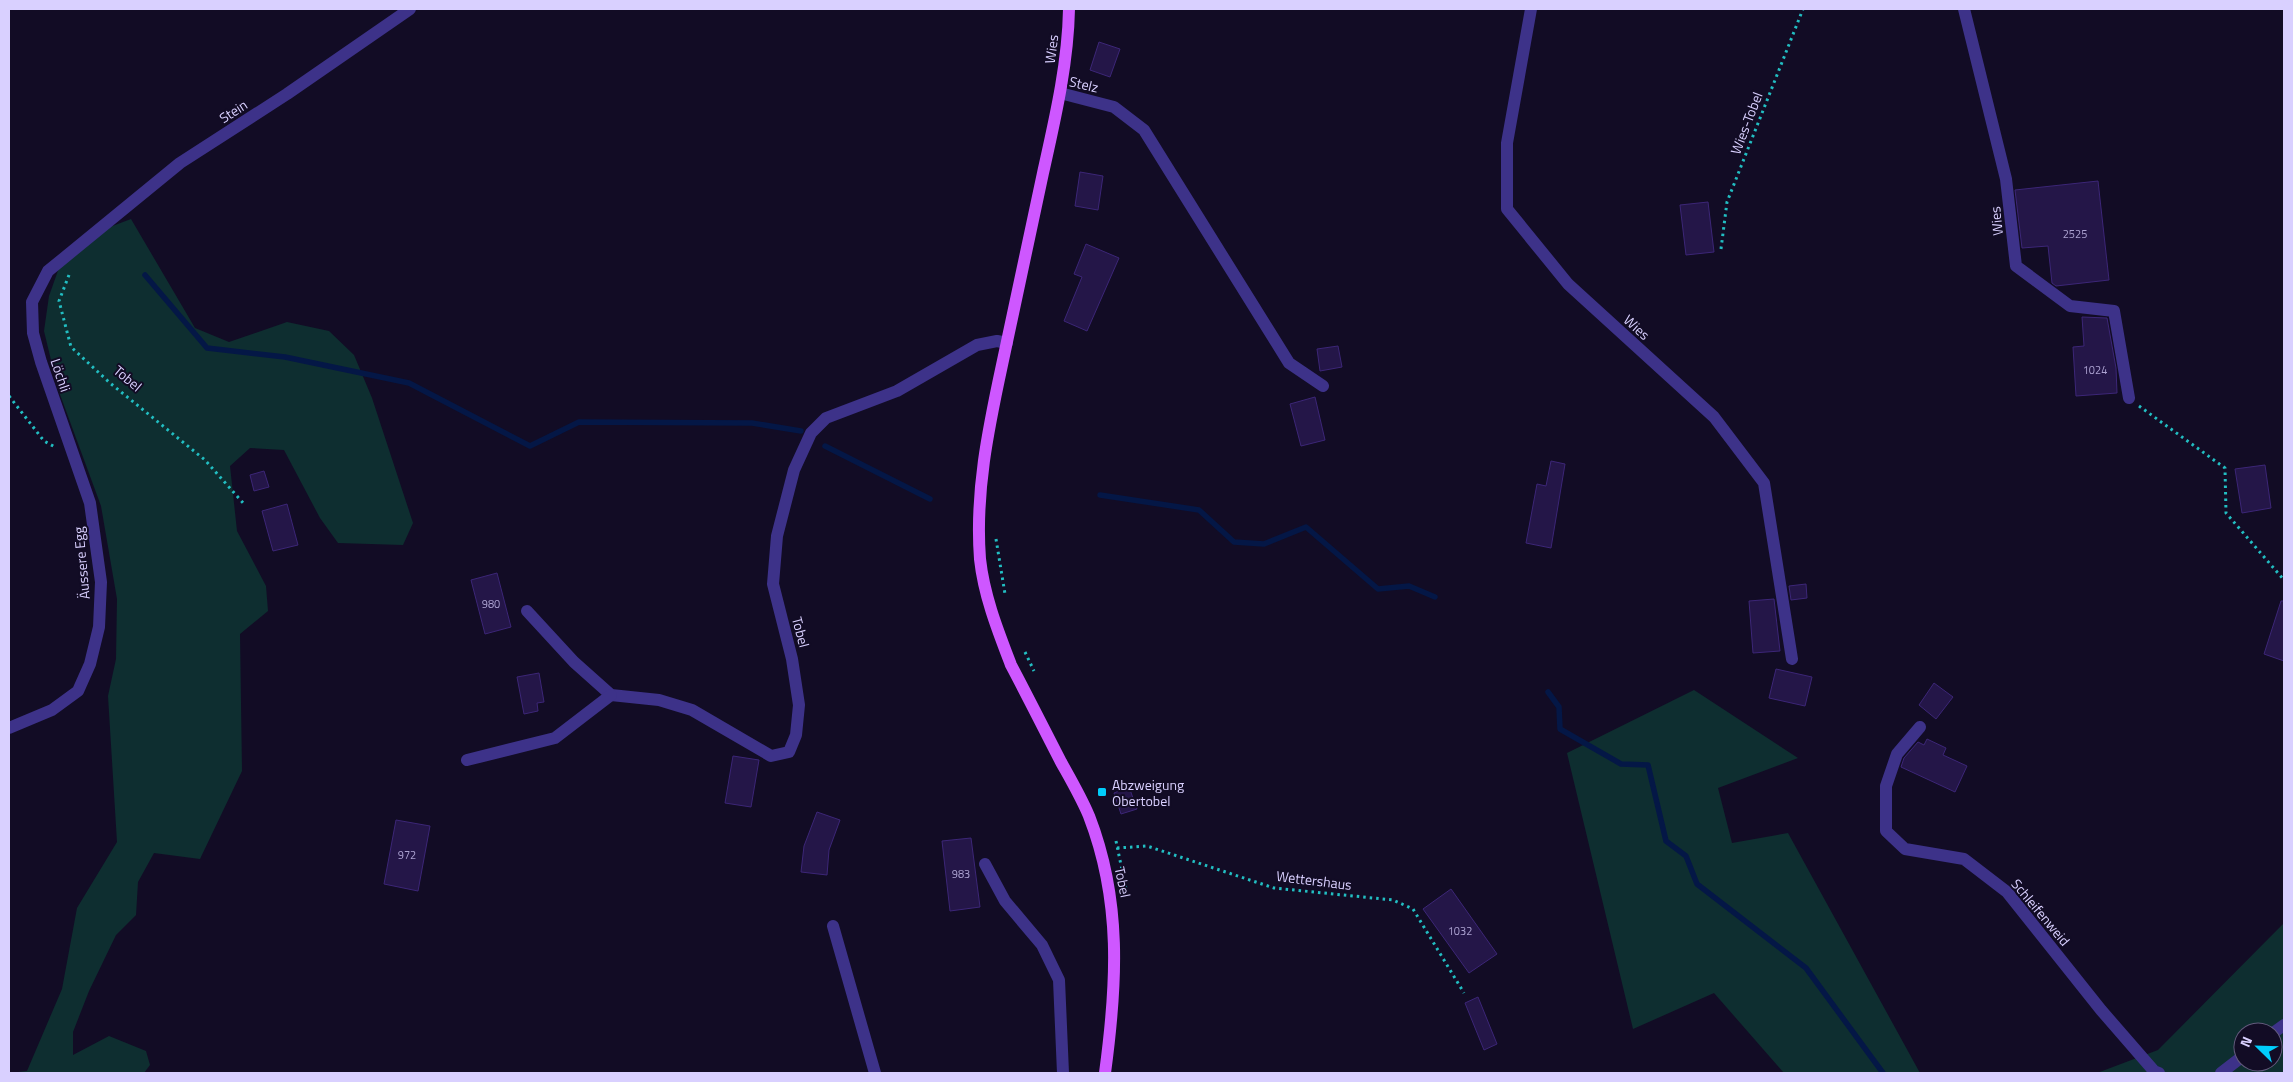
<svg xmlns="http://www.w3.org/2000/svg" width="2293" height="1082" viewBox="0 0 2293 1082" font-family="'Titillium Web',sans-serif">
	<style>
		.green { fill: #0e2e30; fill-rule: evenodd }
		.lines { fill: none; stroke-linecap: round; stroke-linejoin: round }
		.stream { stroke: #041746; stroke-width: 5.5 }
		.building { fill: #241648; stroke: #3c2677 }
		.path { stroke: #22bec2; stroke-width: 3; stroke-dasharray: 2.5 4; stroke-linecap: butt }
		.minor { stroke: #3d3289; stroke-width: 12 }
		.major { stroke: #ce57ff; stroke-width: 12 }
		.poi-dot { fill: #00cdfb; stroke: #120c25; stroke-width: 2 }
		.labels { text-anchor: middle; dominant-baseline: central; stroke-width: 4; stroke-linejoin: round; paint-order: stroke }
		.number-label { font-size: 11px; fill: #aca2d1 }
		.street-label { font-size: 14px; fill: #d9d0ff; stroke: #120c25 }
		.poi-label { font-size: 14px; fill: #d9d0ff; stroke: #120c25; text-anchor: start }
	</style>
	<rect width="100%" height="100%" fill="#120c25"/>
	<!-- green -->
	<g class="green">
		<polygon points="131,219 195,328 229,342 287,322 329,331 354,355 372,398 413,523 403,545 338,543 320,518 284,450 250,448 230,466 237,531 266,586 268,611 240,634 242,771 200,859 154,853 138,882 136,915 116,935 89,991 73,1032 73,1055 109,1036 146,1051 150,1065 144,1073 9,1073 27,1071 62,989 77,908 117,842 108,696 116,659 117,599 101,506 58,389 44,331 49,296 60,265 94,233"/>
		<polygon points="1694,690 1798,758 1718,788 1732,843 1788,833 1920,1073 1784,1073 1714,993 1633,1029 1567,753"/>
		<path d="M2284,923V1073H2097L2158,1050ZM2243,1032H2273V1062H2243Z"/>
	</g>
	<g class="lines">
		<!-- stream -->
		<g class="stream">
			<polyline points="145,275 207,348 285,357 409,383 530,446 579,422 752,423 801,431"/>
			<polyline points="825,446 930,499"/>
			<polyline points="1100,495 1199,510 1234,542 1264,544 1306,527 1378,589 1409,586 1435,597"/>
			<polyline points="1548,692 1559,707 1560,729 1621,764 1648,765 1666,841 1686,856 1697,884 1806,968 1883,1073"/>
		</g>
	</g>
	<!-- building -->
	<g class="building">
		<polygon points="1099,42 1120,49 1110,77 1090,70"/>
		<polygon points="1080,172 1103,176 1098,210 1075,206"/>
		<polygon points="2098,181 2109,280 2056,286 2052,283 2048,246 2022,248 2015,190"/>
		<polygon points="1708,202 1714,252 1686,255 1680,205"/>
		<polygon points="1086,244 1119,258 1087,331 1064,321 1082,277 1074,274"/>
		<polygon points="2082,317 2107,318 2116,368 2117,393 2076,396 2073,347 2084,346"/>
		<polygon points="1338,346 1342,367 1320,371 1317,349"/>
		<polygon points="1315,397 1325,440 1301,446 1290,404"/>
		<polygon points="1551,461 1565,464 1551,548 1526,543 1537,484 1546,486"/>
		<polygon points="2265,465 2271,508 2242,513 2235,469"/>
		<polygon points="264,471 269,487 254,491 250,475"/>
		<polygon points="287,504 298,545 273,551 262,511"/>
		<polygon points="497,573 511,627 485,634 471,580"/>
		<polygon points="1806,584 1807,598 1791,600 1789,586"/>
		<polygon points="1774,599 1780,651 1753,653 1749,601"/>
		<polygon points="2281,601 2284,601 2284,661 2264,654"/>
		<polygon points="1776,669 1812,677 1805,706 1769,698"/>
		<polygon points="539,673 544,702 537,703 538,711 524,714 517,677"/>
		<polygon points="1934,683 1953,697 1936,719 1919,705"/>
		<polygon points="1927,739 1946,748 1943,755 1967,766 1955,792 1901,767 1904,758 1918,742 1924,745"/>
		<polygon points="733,756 759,760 751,807 725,803"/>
		<polygon points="1129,787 1137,809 1121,814 1114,793"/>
		<polygon points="817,812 840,820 829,850 827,875 801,872 804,846"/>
		<polygon points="396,820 430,826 418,891 384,884"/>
		<polygon points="971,838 980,907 950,911 942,841"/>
		<polygon points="1451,889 1497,954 1469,973 1423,909"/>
		<polygon points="1478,997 1497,1044 1484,1050 1465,1003"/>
	</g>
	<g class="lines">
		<!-- path -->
		<g class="path">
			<polyline points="1721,249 1727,202 1803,9"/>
			<polyline points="69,275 59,301 71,347 110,383 205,460 244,504"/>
			<polyline points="9,396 44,441 55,447"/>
			<polyline points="2139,406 2225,468 2226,513 2284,580"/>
			<polyline points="996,539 1005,594"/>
			<polyline points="1025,652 1034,671"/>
			<polyline points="1116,841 1126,889"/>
			<polyline points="1117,848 1147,846 1274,888 1393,900 1413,909 1464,993"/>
		</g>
		<!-- minor -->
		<g class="minor">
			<polyline points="1531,9 1507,143 1507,209 1568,284 1714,417 1764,483 1792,659"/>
			<polyline points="1964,9 2006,179 2016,266 2070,306 2114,311 2129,398"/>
			<polyline points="1060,93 1114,107 1144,130 1289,363 1323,386"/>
			<polyline points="527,611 574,662 611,695 659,700 692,710 771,756 789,752 796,735 799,705 792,659 773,584 777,536 794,470 811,433 826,418 897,391 977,345 997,341 1007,343"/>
			<polyline points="1920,727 1897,754 1886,786 1886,831 1905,849 1964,859 2007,892 2101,1010 2154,1071 2159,1073"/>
			<polyline points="9,728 52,710 78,691 90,664 99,627 101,582 90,503 41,362 33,333 32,302 48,271 180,163 287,94 410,9"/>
			<polyline points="467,760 555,738 611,695"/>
			<polyline points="985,864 1005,901 1042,945 1059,980 1063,1073"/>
			<polyline points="833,926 875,1073"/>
			<polyline points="2273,1033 2284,1025"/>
			<polyline points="2221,1073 2243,1056"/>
		</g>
		<!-- major -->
		<path class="major" d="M1069,9C1068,64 1055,119 1043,173C1029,237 1016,301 1002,365C988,430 975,493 980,559C984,596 998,631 1011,665C1028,697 1044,729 1061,762C1071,780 1081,797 1089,816C1122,901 1117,984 1105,1073"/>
	</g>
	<!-- markers -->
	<rect class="poi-dot" x="1097" y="787" width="10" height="10" rx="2.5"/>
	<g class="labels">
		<!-- number labels -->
		<g class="number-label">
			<text x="2075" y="234">2525</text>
			<text x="2095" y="370">1024</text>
			<text x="491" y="604">980</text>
			<text x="407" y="855">972</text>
			<text x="961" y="874">983</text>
			<text x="1460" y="931">1032</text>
		</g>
		<!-- street labels -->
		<g class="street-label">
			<text transform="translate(1051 49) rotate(-82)">Wies</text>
			<text transform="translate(1084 84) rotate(13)">Stelz</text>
			<text transform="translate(233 111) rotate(-33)">Stein</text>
			<text transform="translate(1746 123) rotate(-69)">Wies-Tobel</text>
			<text transform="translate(1996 221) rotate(-96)">Wies</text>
			<text transform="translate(1637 327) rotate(42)">Wies</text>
			<text transform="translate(61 375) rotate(71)">Löchli</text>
			<text transform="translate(128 378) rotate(40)">Tobel</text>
			<text transform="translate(81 563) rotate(-95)">Äussere Egg</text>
			<text transform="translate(801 632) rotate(75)">Tobel</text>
			<text transform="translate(1314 880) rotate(7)">Wettershaus</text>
			<text transform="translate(1123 882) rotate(78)">Tobel</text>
			<text transform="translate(2041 912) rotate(50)">Schleifenweid</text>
		</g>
		<!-- poi labels -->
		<g class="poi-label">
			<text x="1112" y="784">Abzweigung<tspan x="1112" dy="16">Obertobel</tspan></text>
		</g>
	</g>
	<!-- border -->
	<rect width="2293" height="1082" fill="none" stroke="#d9d0ff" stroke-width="20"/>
	<!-- north arrow -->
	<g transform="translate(2258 1047) rotate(293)"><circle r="24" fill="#120c25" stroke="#625a7c"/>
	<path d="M0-4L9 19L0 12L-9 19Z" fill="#00cdfb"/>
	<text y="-8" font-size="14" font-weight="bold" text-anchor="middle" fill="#d9d0ff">N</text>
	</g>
</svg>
